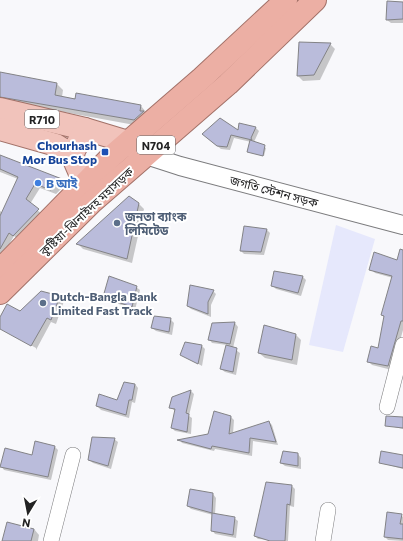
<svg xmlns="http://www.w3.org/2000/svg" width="403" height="541" viewBox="0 0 403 541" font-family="Commissioner,'Noto Sans Bengali',sans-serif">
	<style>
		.green { fill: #e6e8fc }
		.shadow { fill: #0003 }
		.building { fill: #babcdb; stroke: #838386 }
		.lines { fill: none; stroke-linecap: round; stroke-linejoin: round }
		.minor-casing { stroke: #7c7c7e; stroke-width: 16 }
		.tertiary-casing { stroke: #7c7c7e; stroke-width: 20 }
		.primary-casing { stroke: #a27168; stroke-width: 24 }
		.trunk-casing { stroke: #a27168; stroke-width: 24 }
		.minor { stroke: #fff; stroke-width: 15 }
		.tertiary { stroke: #fff; stroke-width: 18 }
		.primary { stroke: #f1c3bb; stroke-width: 22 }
		.trunk { stroke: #ecafa4; stroke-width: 22 }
		.transit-dot { fill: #1a4fb4; stroke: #fff; stroke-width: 1.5 }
		.shop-dot { fill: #3f7fe0; stroke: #fff; stroke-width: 1.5 }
		.service-dot { fill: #5c6f8a; stroke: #fff; stroke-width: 1.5 }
		.labels { text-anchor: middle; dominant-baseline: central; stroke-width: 4; stroke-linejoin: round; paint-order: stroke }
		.shield { fill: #fff; stroke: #646465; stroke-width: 1 }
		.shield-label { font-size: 11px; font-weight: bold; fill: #222223 }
		.transit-label { font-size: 12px; font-weight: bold; fill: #164399; stroke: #fff; text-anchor: end }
		.shop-label { font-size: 12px; font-weight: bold; fill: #366cbe; stroke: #fff; text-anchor: start }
		.street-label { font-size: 12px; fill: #222223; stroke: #fff }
		.service-label { font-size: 12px; font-weight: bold; fill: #4e5e75; stroke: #fff; text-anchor: start }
	</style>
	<rect width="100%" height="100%" fill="#f8f8fb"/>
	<!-- green -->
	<polygon class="green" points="336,225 375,239 343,352 309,345"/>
	<!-- shadow -->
	<g class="shadow">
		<polygon points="403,3 403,23 391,23 387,20"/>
		<polygon points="330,44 335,49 320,80 303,81 298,76"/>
		<polygon points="0,73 57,84 63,90 62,97 141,106 146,112 140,126 9,102 0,104"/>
		<polygon points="240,124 256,128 259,131 254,142 266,148 264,156 248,151 251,142 234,138 230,150 221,149 206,137 239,131"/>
		<polygon points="0,156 61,180 66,184 56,194 40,188 30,204 43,215 19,240 14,236 0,260 0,211 3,213 18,179 0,172"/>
		<polygon points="138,203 144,209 132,263 83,249 78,244"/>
		<polygon points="266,229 270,233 264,255 244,254 241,251"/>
		<polygon points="403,262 403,330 392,370 372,365 368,361 379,349 385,318 382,315 393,278 375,273 371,269"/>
		<polygon points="302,276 306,280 301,296 276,289 272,285"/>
		<polygon points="136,287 140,290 135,310 108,300 104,297"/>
		<polygon points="213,291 216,294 211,305 211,317 191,309 188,306"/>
		<polygon points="41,292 60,297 64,301 56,324 51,322 36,350 36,348 0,328 0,319 20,313"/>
		<polygon points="170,319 174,323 172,335 156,331 152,328"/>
		<polygon points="235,323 238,327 233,348 240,353 236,375 225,372 221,369 227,345 212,343 209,339"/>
		<polygon points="296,335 301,340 297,365 265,358 259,353"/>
		<polygon points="202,346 205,349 202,366 181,354"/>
		<polygon points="135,384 138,388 135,403 132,402 129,418 101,410 97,406 118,401"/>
		<polygon points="191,391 194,394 189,416 192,418 191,434 175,431 172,428 175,411 170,407"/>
		<polygon points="215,413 231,417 234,420 233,434 269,422 272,425 278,445 253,441 252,456 215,449 214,451 182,443 180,440 209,434"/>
		<polygon points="403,419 403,429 386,425"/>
		<polygon points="114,439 118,442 111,469 93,463 89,460"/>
		<polygon points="54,446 58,450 51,480 4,470 1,466 33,456"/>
		<polygon points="298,454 301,458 301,469 285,466 281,463"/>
		<polygon points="381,454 403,459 403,469 381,463 379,461"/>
		<polygon points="292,486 295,489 294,507 290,506 288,541 258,539 255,536"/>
		<polygon points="213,494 216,498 215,514 234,518 238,521 236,538 215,534 212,530 213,515 191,509 188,506"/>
		<polygon points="401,515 403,517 403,541 388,540 385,537"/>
		<polygon points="8,523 34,529 39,535 38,541 3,541"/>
	</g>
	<!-- building -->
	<g class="building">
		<polygon points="387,1 403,2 403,19 386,20"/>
		<polygon points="299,42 331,43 314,75 297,76"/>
		<polygon points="0,72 57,83 55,95 75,99 76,93 141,105 140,111 144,111 134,120 0,97"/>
		<polygon points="220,118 238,130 239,123 256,127 251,138 252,140 231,135 227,147 217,146 202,134"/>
		<polygon points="250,140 265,145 263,156 247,152"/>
		<polygon points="0,155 62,179 51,190 35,184 26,199 39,209 13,236 9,233 0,249 0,216 18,177 0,169"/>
		<polygon points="129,196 139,203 127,259 76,244"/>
		<polygon points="244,226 267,229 261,252 240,251"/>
		<polygon points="400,249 403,250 403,321 401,321 388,366 367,362 371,346 378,348 384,316 381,315 392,276 369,270 374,252 397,260"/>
		<polygon points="274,271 303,276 298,293 271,286"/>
		<polygon points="109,276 137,286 132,307 103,297"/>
		<polygon points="190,285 214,290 208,302 208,314 187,306"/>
		<polygon points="41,291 60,296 51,320 47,318 31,346 0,329 0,317 7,304 20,311"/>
		<polygon points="154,316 171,318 169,332 151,328"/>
		<polygon points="235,322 230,344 208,340 212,323"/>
		<polygon points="264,325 296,334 292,360 258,353"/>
		<polygon points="185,342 202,345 198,364 180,355"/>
		<polygon points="226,345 237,348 233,372 220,369"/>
		<polygon points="124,382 135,384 132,400 129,400 126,415 96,406 99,394 117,400"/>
		<polygon points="191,390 186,413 189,414 187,432 171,428 175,409 169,408 172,397"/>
		<polygon points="214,411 231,416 229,434 269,421 276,442 250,438 249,453 212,446 211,449 177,440 208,434"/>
		<polygon points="386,416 403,417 403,428 385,426"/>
		<polygon points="92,437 115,438 108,466 88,460"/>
		<polygon points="35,441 55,446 48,477 0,467 5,448 32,455"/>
		<polygon points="283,451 298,453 298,466 280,463"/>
		<polygon points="381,451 403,455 403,468 379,463"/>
		<polygon points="266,482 292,485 290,505 287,504 285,541 270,541 254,536"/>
		<polygon points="190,489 213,493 212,513 187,506"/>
		<polygon points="387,512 402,514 400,524 403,524 403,539 384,537"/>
		<polygon points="212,513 235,517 233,535 211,531"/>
		<polygon points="7,522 34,529 31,541 2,541"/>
	</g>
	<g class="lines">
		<defs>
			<g id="minor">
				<polyline points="387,407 403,345"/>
				<polyline points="51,541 73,455"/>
				<polyline points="323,541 328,510"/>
			</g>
			<polyline id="tertiary" points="146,155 180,166 403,225"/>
			<g id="primary">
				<polyline points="0,109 85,129 128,142 142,152"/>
				<polyline points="0,129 56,145 72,155"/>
				<polyline points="85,129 72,155 91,199"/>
			</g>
			<g id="trunk">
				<polyline points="0,270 112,156 202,78 286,0"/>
				<polyline points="0,293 92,202 228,84 315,0"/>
			</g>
		</defs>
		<!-- minor casing -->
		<use href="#minor" class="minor-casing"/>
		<!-- tertiary casing -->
		<use href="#tertiary" class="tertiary-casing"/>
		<!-- primary casing -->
		<use href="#primary" class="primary-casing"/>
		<!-- trunk casing -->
		<use href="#trunk" class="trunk-casing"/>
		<!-- minor -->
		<use href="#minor" class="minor"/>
		<!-- tertiary -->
		<use href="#tertiary" class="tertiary"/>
		<!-- primary -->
		<use href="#primary" class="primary"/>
		<!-- trunk -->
		<use href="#trunk" class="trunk"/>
	</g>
	<!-- markers -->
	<rect class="transit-dot" x="101" y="148" width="8" height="8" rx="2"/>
	<circle class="shop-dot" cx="38" cy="183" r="4"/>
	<g class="service-dot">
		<circle cx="117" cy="223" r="4"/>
		<circle cx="43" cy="303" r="4"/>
	</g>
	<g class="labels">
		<!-- shield labels -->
		<g class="shield">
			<rect x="25" y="110" width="34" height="18" rx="3"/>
			<rect x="137" y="136" width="38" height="18" rx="3"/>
		</g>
		<g class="shield-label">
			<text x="42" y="119">R710</text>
			<text x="156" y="145">N704</text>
		</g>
		<!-- transit labels -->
		<g class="transit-label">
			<text x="97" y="145">Chourhash<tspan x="97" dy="14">Mor Bus Stop</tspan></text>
		</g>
		<!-- shop labels -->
		<g class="shop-label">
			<text x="46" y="183">B আই</text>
		</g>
		<!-- street labels -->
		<g class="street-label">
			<text transform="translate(274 191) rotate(15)">জগতি স্টেশন সড়ক</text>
			<text transform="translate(86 211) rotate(-43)">কুষ্টিয়া-ঝিনাইদহ মহাসড়ক</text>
		</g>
		<!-- service labels -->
		<g class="service-label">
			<text x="125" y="216">জনতা ব্যাংক<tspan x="125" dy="14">লিমিটেড</tspan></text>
			<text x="51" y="296">Dutch-Bangla Bank<tspan x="51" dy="14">Limited Fast Track</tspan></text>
		</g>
	</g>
	<!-- north arrow -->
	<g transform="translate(28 513) rotate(190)" stroke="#ffffff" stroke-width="3" paint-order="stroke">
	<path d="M0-3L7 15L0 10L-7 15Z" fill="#222223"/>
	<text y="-6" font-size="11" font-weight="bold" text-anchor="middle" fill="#222223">N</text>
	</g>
</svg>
